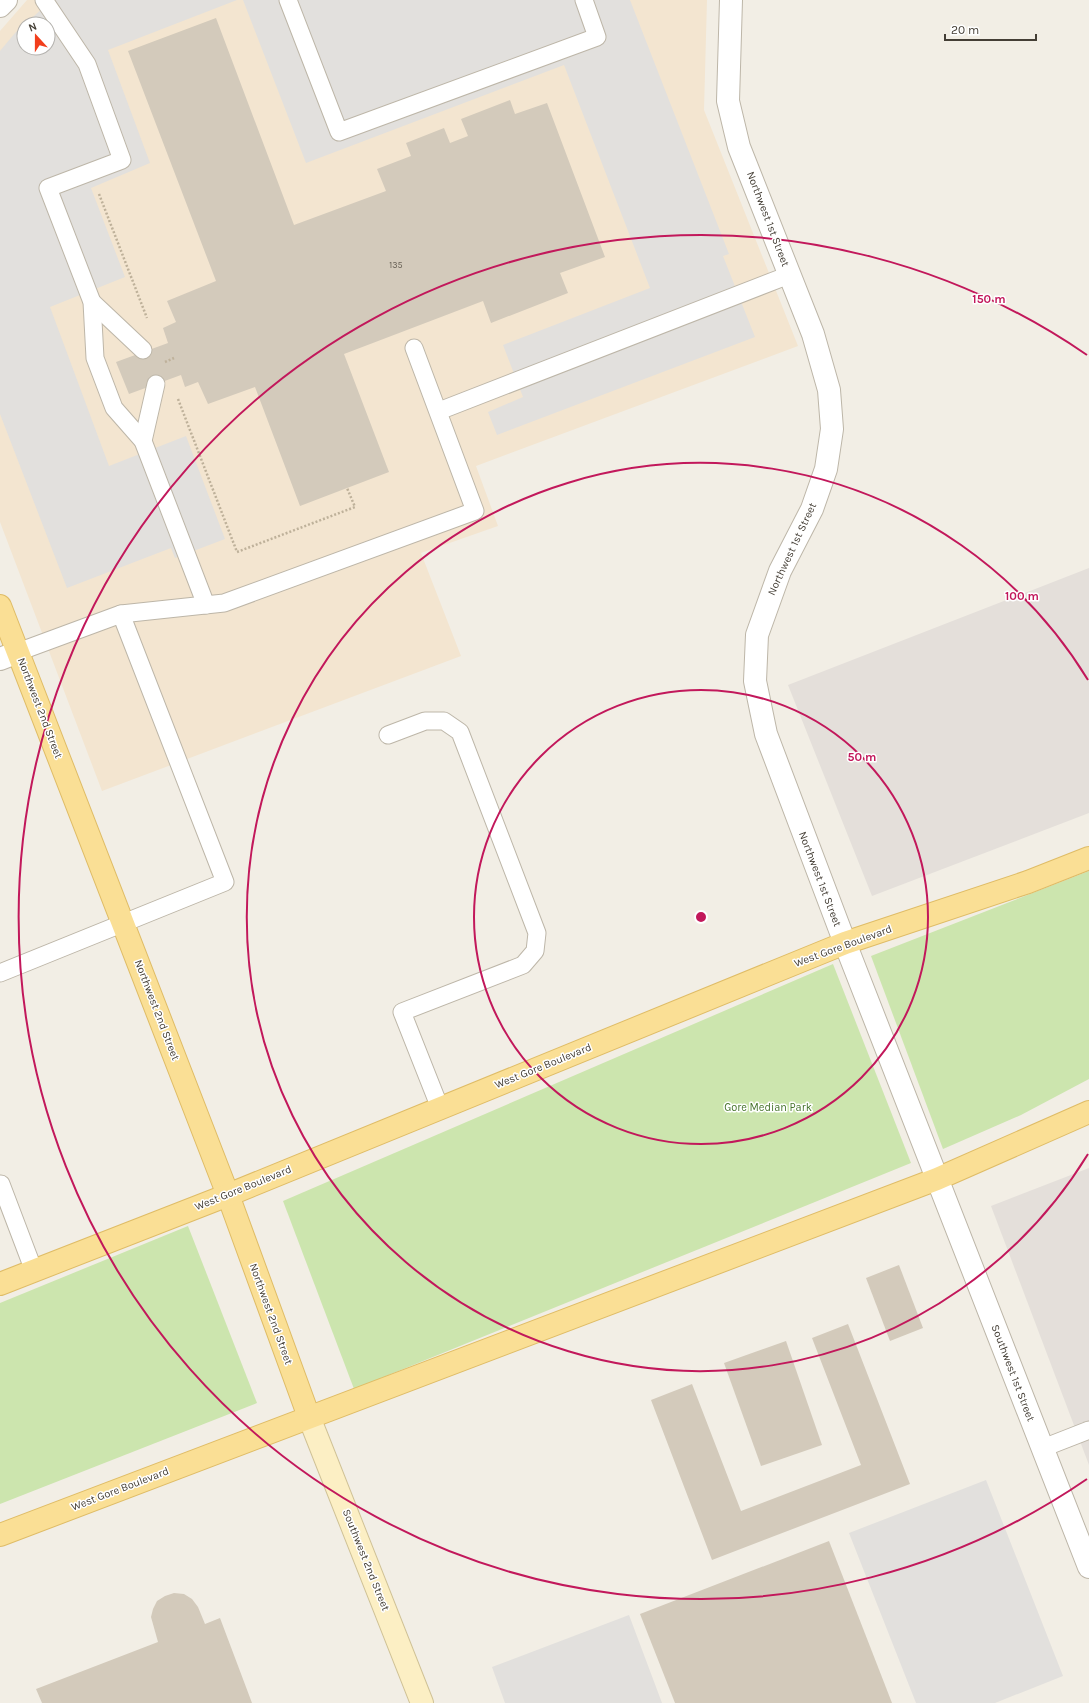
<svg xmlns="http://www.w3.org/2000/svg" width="1089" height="1703" viewBox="0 0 1089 1703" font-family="Karla,sans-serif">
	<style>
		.commercial { fill: #f3e5d0; fill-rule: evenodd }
		.industrial { fill: #e4dfda }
		.green { fill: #cce5ae }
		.parking { fill: #e2e0dd }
		.building { fill: #d3cabb }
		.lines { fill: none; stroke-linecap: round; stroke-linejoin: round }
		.service-casing { stroke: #bdb6a8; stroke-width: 19 }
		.minor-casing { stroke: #bdb6a8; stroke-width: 24 }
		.secondary-casing { stroke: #d0c296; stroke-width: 24 }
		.primary-casing { stroke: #dfbc66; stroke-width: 24 }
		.path { stroke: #beb19a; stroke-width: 2.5; stroke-dasharray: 2 2; stroke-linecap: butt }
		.service { stroke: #fff; stroke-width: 17 }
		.minor { stroke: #fff; stroke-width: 22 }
		.secondary { stroke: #fcefc4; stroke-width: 22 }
		.primary { stroke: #fadf95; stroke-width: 22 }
		.ring { fill: none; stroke: #c2185b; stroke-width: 2 }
		.labels { text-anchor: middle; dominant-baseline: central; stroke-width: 3; stroke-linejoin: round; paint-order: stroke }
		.number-label { font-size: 9px; fill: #686156 }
		.street-label { font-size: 11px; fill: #443e35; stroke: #fff }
		.park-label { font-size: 11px; fill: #45732b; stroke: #fff }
		.centre { fill: #c2185b; stroke: #fff; stroke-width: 2 }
		.ring-label { font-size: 12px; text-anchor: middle; font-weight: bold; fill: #c2185b; stroke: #fff; stroke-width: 3; stroke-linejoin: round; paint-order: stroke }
	</style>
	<rect width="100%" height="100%" fill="#f2eee5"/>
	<!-- commercial -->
	<path class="commercial" d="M27,0H707L704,110L798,346L476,466L498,526L421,553L461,656L102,791L0,522V31ZM24,24H48V48H24Z"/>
	<!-- industrial -->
	<g class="industrial">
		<polygon points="1089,568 1089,813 872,896 788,685"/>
		<polygon points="1089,1168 1089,1465 991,1206"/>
	</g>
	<!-- green -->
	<g class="green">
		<polygon points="1089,871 1089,1079 1021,1115 943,1149 871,956"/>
		<polygon points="833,964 911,1163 354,1389 283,1201"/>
		<polygon points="188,1226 257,1403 0,1504 0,1303"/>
	</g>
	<!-- parking -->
	<g class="parking">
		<polygon points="52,0 237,0 108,50 150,163 91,188 125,277 50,307 109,466 186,436 225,539 175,558 171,548 67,588 0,414 0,51 15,33 24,25 24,48 48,48 48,24 25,24"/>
		<polygon points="243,0 630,0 729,254 723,256 755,337 497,435 488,412 523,397 503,345 650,288 564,65 306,163"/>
		<polygon points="986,1480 1063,1676 995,1703 916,1703 849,1533"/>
		<polygon points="629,1615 662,1703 505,1703 492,1667"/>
	</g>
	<!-- building -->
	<g class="building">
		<polygon points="216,18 294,225 386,191 377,169 411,156 406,143 444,128 450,143 468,136 461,119 510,100 515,114 547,103 605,257 560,273 568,293 491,323 483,301 344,354 389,472 300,506 255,387 208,404 198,382 185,387 181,375 129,394 116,362 168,343 163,328 176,322 167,301 216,281 128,51"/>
		<polygon points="899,1265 923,1328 890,1341 866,1278"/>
		<polygon points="848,1324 910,1484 712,1560 651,1400 692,1384 741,1511 861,1465 812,1338"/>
		<polygon points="786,1341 822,1445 761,1466 724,1363"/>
		<polygon points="829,1541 892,1703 675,1703 640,1614"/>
		<polygon points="174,1593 184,1594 192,1599 198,1607 205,1624 220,1618 252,1703 42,1703 36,1689 158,1642 151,1617 153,1609 157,1601 165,1596"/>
	</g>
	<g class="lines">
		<defs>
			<g id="service">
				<polyline points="44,0 87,64 122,160 48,188 92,302 95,358 114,408 143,441 206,605"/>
				<polyline points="288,0 339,132 597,37 584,0"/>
				<polyline points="92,302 143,350"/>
				<polyline points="439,411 789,275"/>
				<polyline points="143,441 156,384"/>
				<polyline points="18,652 121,614 224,603 475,511 414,348"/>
				<polyline points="388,735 425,721 444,721 460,732 537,933 535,951 523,965 402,1012 440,1108"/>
				<polyline points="0,973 225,882 121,614"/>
				<polyline points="0,1185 1,1184 34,1271"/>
				<polyline points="1043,1448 1089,1430"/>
			</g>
			<g id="minor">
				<polyline points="731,0 728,101 739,147 813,334 829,390 832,429 826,469 812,509 780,571 757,635 755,681 766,734 845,943 1089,1567"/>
				<polyline points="0,6 6,0"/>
				<polyline points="0,659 18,652"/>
			</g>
			<polyline id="secondary" points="309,1417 422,1703"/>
			<g id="primary">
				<polyline points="0,606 228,1195 309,1417"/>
				<polyline points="0,1284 228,1195 845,943 1028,882 1089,858"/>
				<polyline points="0,1535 937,1179 1089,1112"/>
			</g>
		</defs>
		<!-- service casing -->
		<use href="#service" class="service-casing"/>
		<!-- minor casing -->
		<use href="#minor" class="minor-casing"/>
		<!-- secondary casing -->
		<use href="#secondary" class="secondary-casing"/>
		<!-- primary casing -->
		<use href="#primary" class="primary-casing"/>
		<!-- path -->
		<g class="path">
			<polyline points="99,194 147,318"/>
			<polyline points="165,362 174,358"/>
			<polyline points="178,399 237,552 355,507 347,488"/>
		</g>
		<!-- service -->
		<use href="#service" class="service"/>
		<!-- minor -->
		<use href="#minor" class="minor"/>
		<!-- secondary -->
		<use href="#secondary" class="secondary"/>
		<!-- primary -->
		<use href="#primary" class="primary"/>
	</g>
	<!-- distance rings -->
	<g class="ring">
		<circle cx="701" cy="917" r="227"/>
		<path d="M1088 1154A454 454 0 1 1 1088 680"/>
		<path d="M1087 1479A682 682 0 1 1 1087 355"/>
	</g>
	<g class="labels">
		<!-- number labels -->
		<g class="number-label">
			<text x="396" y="265">135</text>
		</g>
		<!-- street labels -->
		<g class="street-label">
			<text transform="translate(768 219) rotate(69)">Northwest 1st Street</text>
			<text transform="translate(792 549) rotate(-65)">Northwest 1st Street</text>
			<text transform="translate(40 708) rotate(69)">Northwest 2nd Street</text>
			<text transform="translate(820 879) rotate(69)">Northwest 1st Street</text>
			<text transform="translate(843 946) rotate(-20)">West Gore Boulevard</text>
			<text transform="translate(157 1010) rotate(69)">Northwest 2nd Street</text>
			<text transform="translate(543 1066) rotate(-22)">West Gore Boulevard</text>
			<text transform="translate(243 1188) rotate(-22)">West Gore Boulevard</text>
			<text transform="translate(271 1314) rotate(70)">Northwest 2nd Street</text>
			<text transform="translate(1013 1373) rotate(69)">Southwest 1st Street</text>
			<text transform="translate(120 1489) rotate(-21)">West Gore Boulevard</text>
			<text transform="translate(366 1560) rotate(68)">Southwest 2nd Street</text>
		</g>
		<!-- park labels -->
		<g class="park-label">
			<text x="768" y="1107">Gore Median Park</text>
		</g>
	</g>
	<circle cx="701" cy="917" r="6" class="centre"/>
	<g class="ring-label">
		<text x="989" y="303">150 m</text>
		<text x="1022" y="600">100 m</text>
		<text x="862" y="761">50 m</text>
	</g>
	<!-- north arrow -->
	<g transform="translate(36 36) rotate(339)"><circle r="19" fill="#ffffff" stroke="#b4b2ae"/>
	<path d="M0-3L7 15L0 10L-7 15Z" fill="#f23e1c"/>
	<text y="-6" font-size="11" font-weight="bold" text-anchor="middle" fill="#443e35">N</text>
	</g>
	<!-- scale -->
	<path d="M945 34v6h91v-6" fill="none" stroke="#443e35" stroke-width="2"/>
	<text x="951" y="34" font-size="12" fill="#443e35" stroke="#ffffff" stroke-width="3" paint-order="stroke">20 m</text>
</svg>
